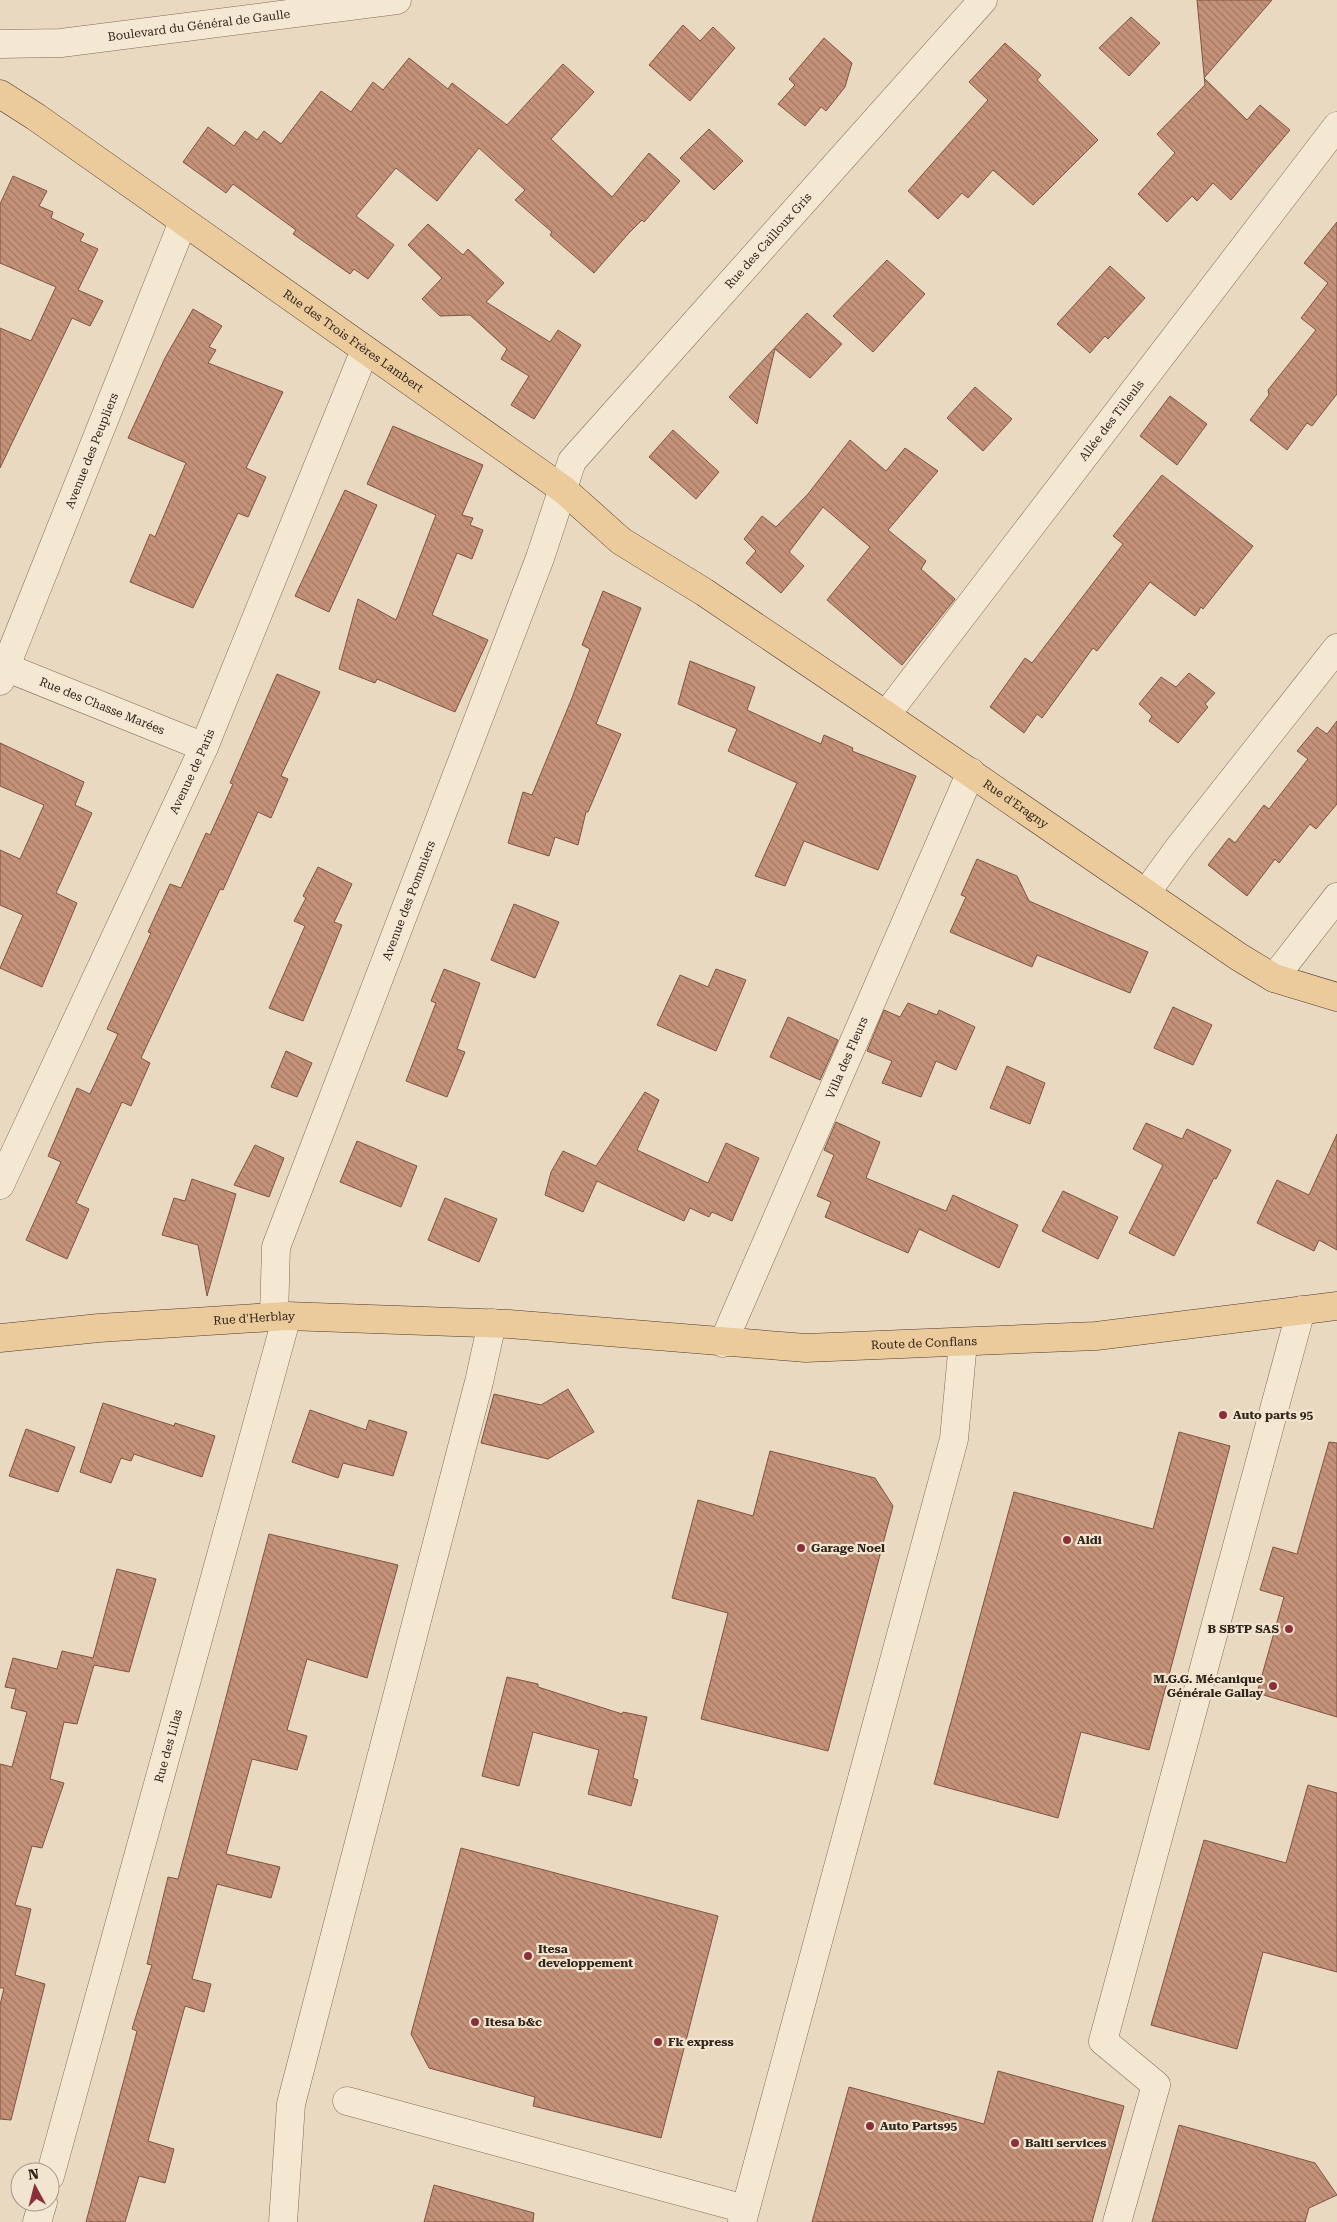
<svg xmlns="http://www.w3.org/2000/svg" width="1337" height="2222" viewBox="0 0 1337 2222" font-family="'Roboto Serif',serif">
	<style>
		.building { fill: url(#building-back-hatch); stroke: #7f5442 }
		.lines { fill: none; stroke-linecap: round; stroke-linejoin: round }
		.minor-casing { stroke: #816b5a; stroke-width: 29 }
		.major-casing { stroke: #4f3a2e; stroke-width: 29 }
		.minor { stroke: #f5e8d3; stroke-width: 28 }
		.major { stroke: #ebca9b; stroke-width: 28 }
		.poi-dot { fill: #8b2f39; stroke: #f2e5d0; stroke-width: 2 }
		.labels { text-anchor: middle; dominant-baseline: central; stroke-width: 4.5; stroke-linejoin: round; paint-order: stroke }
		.street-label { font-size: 12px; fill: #32251d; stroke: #f2e5d0 }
		.poi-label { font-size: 12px; font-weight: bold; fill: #32251d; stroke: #f2e5d0; text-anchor: start }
	</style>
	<defs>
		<pattern id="building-back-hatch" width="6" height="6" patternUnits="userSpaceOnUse" patternTransform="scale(1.25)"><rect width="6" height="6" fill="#c59279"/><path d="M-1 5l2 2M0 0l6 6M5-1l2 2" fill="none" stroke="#a17763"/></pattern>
	</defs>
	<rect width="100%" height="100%" fill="#ead9c1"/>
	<!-- building -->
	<g class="building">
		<polygon points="1197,0 1272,0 1204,78 1247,120 1260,105 1290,130 1231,200 1213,183 1197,201 1192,196 1167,222 1138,194 1175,153 1157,134 1205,85"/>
		<polygon points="1131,17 1160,43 1129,76 1099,48"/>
		<polygon points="683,25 700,41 713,27 735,48 690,101 649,65"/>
		<polygon points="824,38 852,63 845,87 826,111 821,107 805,126 778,104 795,85 789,79"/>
		<polygon points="1005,43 1041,75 1037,80 1098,140 1033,205 993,170 968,198 962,193 938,219 908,191 988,100 969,82"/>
		<polygon points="409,58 448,89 452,83 507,125 563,64 594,92 551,139 612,197 649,153 680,181 644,222 642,220 628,234 594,273 550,235 552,232 515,200 525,190 479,148 437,201 396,168 356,216 394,245 368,279 354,269 350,274 293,234 296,230 233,184 226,193 183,162 208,127 234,146 245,131 257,140 264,131 281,144 321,91 351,112 373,82 383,90"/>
		<polygon points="709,129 743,161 714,190 680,158"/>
		<polygon points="13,176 47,191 39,206 53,212 51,218 84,234 80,241 98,249 78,290 103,301 90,326 72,318 0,468 0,328 31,341 56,287 0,263 0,204"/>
		<polygon points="1337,222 1337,394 1312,426 1307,423 1287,450 1250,420 1269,395 1268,390 1316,330 1301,318 1328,283 1304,263"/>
		<polygon points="428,224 463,255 468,249 504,283 486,302 550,342 558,330 581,345 534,419 511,405 529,376 501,359 507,349 470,315 440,316 422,299 442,278 408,245"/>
		<polygon points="887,260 925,294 873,352 833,316"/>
		<polygon points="1110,266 1145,298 1108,339 1105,336 1090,353 1057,324"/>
		<polygon points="193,309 222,326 209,347 216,350 208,363 283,392 246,468 266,477 248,517 238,513 193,608 130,582 150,534 155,537 186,463 128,438 165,358"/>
		<polygon points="807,313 842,344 810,378 775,349 757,424 729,397"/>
		<polygon points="975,387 1012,419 983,451 947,418"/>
		<polygon points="1170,396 1207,424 1177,465 1140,436"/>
		<polygon points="393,426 483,465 462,515 473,518 470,525 483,530 472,559 457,553 432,615 488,640 455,712 377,679 375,683 339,669 358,599 396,620 436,515 367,484"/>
		<polygon points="673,430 719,472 696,499 649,457"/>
		<polygon points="850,440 886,471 905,448 938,471 888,530 926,561 921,569 955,599 902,665 827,600 870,547 823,507 789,552 804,566 781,593 746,563 756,551 744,539 762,516 776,527 808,494"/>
		<polygon points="1162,475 1253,546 1203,609 1201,607 1195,616 1150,582 1097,651 1093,648 1042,718 1037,714 1024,733 990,707 1025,658 1032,663 1123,544 1113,536"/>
		<polygon points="345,490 377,505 329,612 295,596"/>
		<polygon points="603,591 641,608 596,724 621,734 588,812 586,812 578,845 555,837 549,856 508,843 523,792 532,795 572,698 590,649 582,645"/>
		<polygon points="690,661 755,687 747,710 821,744 824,735 853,748 852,751 916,776 878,870 804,841 785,886 755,876 797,783 728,751 737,729 678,704"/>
		<polygon points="1189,673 1215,693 1205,704 1208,707 1178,743 1149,721 1152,716 1139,704 1161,677 1176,687"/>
		<polygon points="277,674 320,692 281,776 288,779 271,818 258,812 223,890 220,889 141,1058 150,1063 131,1106 122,1102 76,1203 89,1209 67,1259 26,1240 61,1162 48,1156 77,1088 90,1094 118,1034 107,1029 151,933 148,932 170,884 181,888 206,833 210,835 233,784 230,783"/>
		<polygon points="1337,721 1337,804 1316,829 1310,824 1279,863 1275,859 1247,896 1208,865 1229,838 1235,843 1264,805 1269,809 1308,759 1297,751 1317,727 1327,734"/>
		<polygon points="0,743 84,782 75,805 92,813 56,893 77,903 42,987 0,968 23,915 0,905 0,850 20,859 44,805 0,786"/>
		<polygon points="977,859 1017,876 1029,901 1148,952 1130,993 1037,955 1032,967 950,932 966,897 961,895"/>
		<polygon points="318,867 352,884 334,922 342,925 303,1021 269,1008 305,926 294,921 306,898 303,896"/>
		<polygon points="514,904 559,922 535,978 491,960"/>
		<polygon points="444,969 480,983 457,1049 465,1052 447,1097 406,1081 436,1003 431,1001"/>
		<polygon points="716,969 746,980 716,1051 657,1025 680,975 708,987"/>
		<polygon points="908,1003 937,1015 939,1010 975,1027 956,1070 936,1061 921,1097 882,1083 892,1061 867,1051 884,1010 900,1017"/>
		<polygon points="1173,1007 1212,1025 1193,1065 1154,1048"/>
		<polygon points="788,1017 838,1040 820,1080 770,1057"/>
		<polygon points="286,1051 312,1063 297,1097 271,1087"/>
		<polygon points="1007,1066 1045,1083 1030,1124 990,1108"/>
		<polygon points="645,1092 659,1100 637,1150 708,1183 726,1143 759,1158 732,1221 712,1212 709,1217 690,1208 684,1221 597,1181 583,1212 545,1195 551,1172 563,1151 596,1166"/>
		<polygon points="836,1122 880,1142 866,1178 946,1211 953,1195 1018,1225 999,1268 919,1229 908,1253 825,1217 831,1202 817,1196 834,1155 824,1150"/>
		<polygon points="1146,1123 1182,1139 1187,1129 1231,1150 1216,1179 1214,1178 1174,1256 1129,1233 1163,1165 1133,1149"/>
		<polygon points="1337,1134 1337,1250 1319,1240 1314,1251 1257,1223 1277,1180 1309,1195"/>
		<polygon points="357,1141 417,1166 401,1207 340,1182"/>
		<polygon points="255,1145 284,1158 269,1197 234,1185"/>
		<polygon points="192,1179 236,1194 207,1296 198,1245 162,1235 174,1198 185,1201"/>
		<polygon points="1063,1191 1118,1217 1098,1259 1042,1231"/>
		<polygon points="445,1198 497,1219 479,1262 428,1240"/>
		<polygon points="568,1389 594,1432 548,1459 481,1443 494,1394 541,1405"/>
		<polygon points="103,1403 174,1426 175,1423 215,1436 202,1477 134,1454 131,1461 121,1458 111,1483 80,1472"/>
		<polygon points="310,1410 366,1430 369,1420 407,1432 393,1476 343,1463 338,1478 292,1462"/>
		<polygon points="26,1429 75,1447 58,1492 9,1476"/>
		<polygon points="1179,1432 1230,1446 1149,1750 1081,1732 1058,1818 934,1784 1014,1492 1153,1529"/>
		<polygon points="1329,1442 1337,1443 1337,1717 1257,1693 1284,1597 1260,1590 1273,1547 1297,1554"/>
		<polygon points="770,1451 875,1478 893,1506 828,1751 701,1719 728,1613 672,1598 698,1500 753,1516"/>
		<polygon points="269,1534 398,1565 367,1678 307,1659 287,1730 307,1736 297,1770 252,1759 226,1854 280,1867 271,1898 217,1884 192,1979 211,1984 204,2012 185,2006 148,2141 174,2149 165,2183 139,2176 125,2222 86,2222 137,2031 132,2029 152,1965 147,1964 168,1877 178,1879"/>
		<polygon points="117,1569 156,1579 129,1672 94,1665 77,1724 64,1722 50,1779 64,1783 42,1848 32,1846 15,1905 31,1909 15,1975 45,1984 11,2120 0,2119 0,2005 4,1988 0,1988 0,1764 12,1767 27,1712 11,1708 16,1689 5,1687 13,1658 57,1669 62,1651 93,1658"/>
		<polygon points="507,1677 538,1684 538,1687 622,1714 623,1712 647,1717 633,1778 638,1780 631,1806 588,1794 599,1750 533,1732 519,1786 482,1776"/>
		<polygon points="1308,1785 1337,1793 1337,1972 1263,1952 1237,2049 1151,2025 1204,1840 1286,1863"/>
		<polygon points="461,1848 718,1916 661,2138 533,2106 535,2097 429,2068 411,2034"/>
		<polygon points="998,2071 1124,2106 1092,2222 812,2222 849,2087 984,2124"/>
		<polygon points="1179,2125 1315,2163 1337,2195 1309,2208 1305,2222 1152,2222"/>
		<polygon points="434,2185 534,2213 533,2222 424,2222"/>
	</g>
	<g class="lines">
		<defs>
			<g id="minor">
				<path id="s1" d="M0,44L61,43L397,0"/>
				<path id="s2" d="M0,665L204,747"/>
				<path id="s3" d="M0,681L183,222"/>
				<path id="s4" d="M886,715L1337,126"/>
				<polyline points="1146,893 1178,849 1337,648"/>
				<polyline points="1274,978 1337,897"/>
				<path id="s5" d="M0,1185L204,747L365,350"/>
				<path id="s6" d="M274,1316L276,1247L540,558L572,461L983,0"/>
				<path id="s7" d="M723,1343L971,772"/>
				<polyline points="347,2101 745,2209"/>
				<path id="s8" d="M50,2176L287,1316"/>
				<polyline points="37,2222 43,2202"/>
				<polyline points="283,2222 291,2104 479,1382 492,1323"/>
				<polyline points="742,2222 954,1439 963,1342"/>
				<polyline points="1117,2222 1156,2085 1103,2041 1301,1310"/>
			</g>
			<g id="major">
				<path id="s9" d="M0,94L36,117L564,490L621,541L704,592L886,715L1239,957L1274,978L1337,997"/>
				<path id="s10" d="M0,1338L99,1328L287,1316L509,1324L806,1348L1096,1336L1337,1306"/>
			</g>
		</defs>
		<!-- minor casing -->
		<use href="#minor" class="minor-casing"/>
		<!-- major casing -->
		<use href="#major" class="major-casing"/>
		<!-- minor -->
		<use href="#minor" class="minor"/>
		<!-- major -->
		<use href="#major" class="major"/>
	</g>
	<!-- markers -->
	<g class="poi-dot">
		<circle cx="1223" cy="1415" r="5"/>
		<circle cx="1067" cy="1540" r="5"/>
		<circle cx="801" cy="1548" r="5"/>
		<circle cx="1289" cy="1629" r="5"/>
		<circle cx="1273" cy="1686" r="5"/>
		<circle cx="528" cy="1956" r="5"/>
		<circle cx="475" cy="2022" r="5"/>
		<circle cx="658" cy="2042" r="5"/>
		<circle cx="870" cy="2126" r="5"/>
		<circle cx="1015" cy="2143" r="5"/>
	</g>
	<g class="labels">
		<!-- street labels -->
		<g class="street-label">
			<text stroke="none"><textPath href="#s1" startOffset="200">Boulevard du Général de Gaulle</textPath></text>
			<text stroke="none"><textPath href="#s6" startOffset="1204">Rue des Cailloux Gris</textPath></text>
			<text stroke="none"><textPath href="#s9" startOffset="431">Rue des Trois Frères Lambert</textPath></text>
			<text stroke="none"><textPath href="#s4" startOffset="371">Allée des Tilleuls</textPath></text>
			<text stroke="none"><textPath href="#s3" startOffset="248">Avenue des Peupliers</textPath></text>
			<text stroke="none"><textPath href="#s2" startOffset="110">Rue des Chasse Marées</textPath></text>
			<text stroke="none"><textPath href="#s5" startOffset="456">Avenue de Paris</textPath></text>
			<text stroke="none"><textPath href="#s9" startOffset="1240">Rue d'Eragny</textPath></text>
			<text stroke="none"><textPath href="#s6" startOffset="440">Avenue des Pommiers</textPath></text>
			<text stroke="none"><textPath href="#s7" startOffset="311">Villa des Fleurs</textPath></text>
			<text stroke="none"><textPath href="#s10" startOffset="255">Rue d'Herblay</textPath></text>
			<text stroke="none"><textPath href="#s10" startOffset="926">Route de Conflans</textPath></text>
			<text stroke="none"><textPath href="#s8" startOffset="446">Rue des Lilas</textPath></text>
		</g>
		<!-- poi labels -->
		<g class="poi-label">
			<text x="1233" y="1415">Auto parts 95</text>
			<text x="1077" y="1540">Aldi</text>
			<text x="811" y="1548">Garage Noel</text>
			<text x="1279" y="1629" text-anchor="end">B SBTP SAS</text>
			<text x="1263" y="1679" text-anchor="end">M.G.G. Mécanique<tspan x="1263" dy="14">Générale Gallay</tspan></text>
			<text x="538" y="1949">Itesa<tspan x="538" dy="14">developpement</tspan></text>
			<text x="485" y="2022">Itesa b&amp;c</text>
			<text x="668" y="2042">Fk express</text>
			<text x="880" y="2126">Auto Parts95</text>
			<text x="1025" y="2143">Balti services</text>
		</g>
	</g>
	<!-- north arrow -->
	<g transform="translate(35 2187) rotate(353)"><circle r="24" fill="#f2e5d0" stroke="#a59888"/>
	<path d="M0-4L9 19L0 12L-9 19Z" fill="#8b2f39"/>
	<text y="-8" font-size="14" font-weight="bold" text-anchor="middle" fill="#32251d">N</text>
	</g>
</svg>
